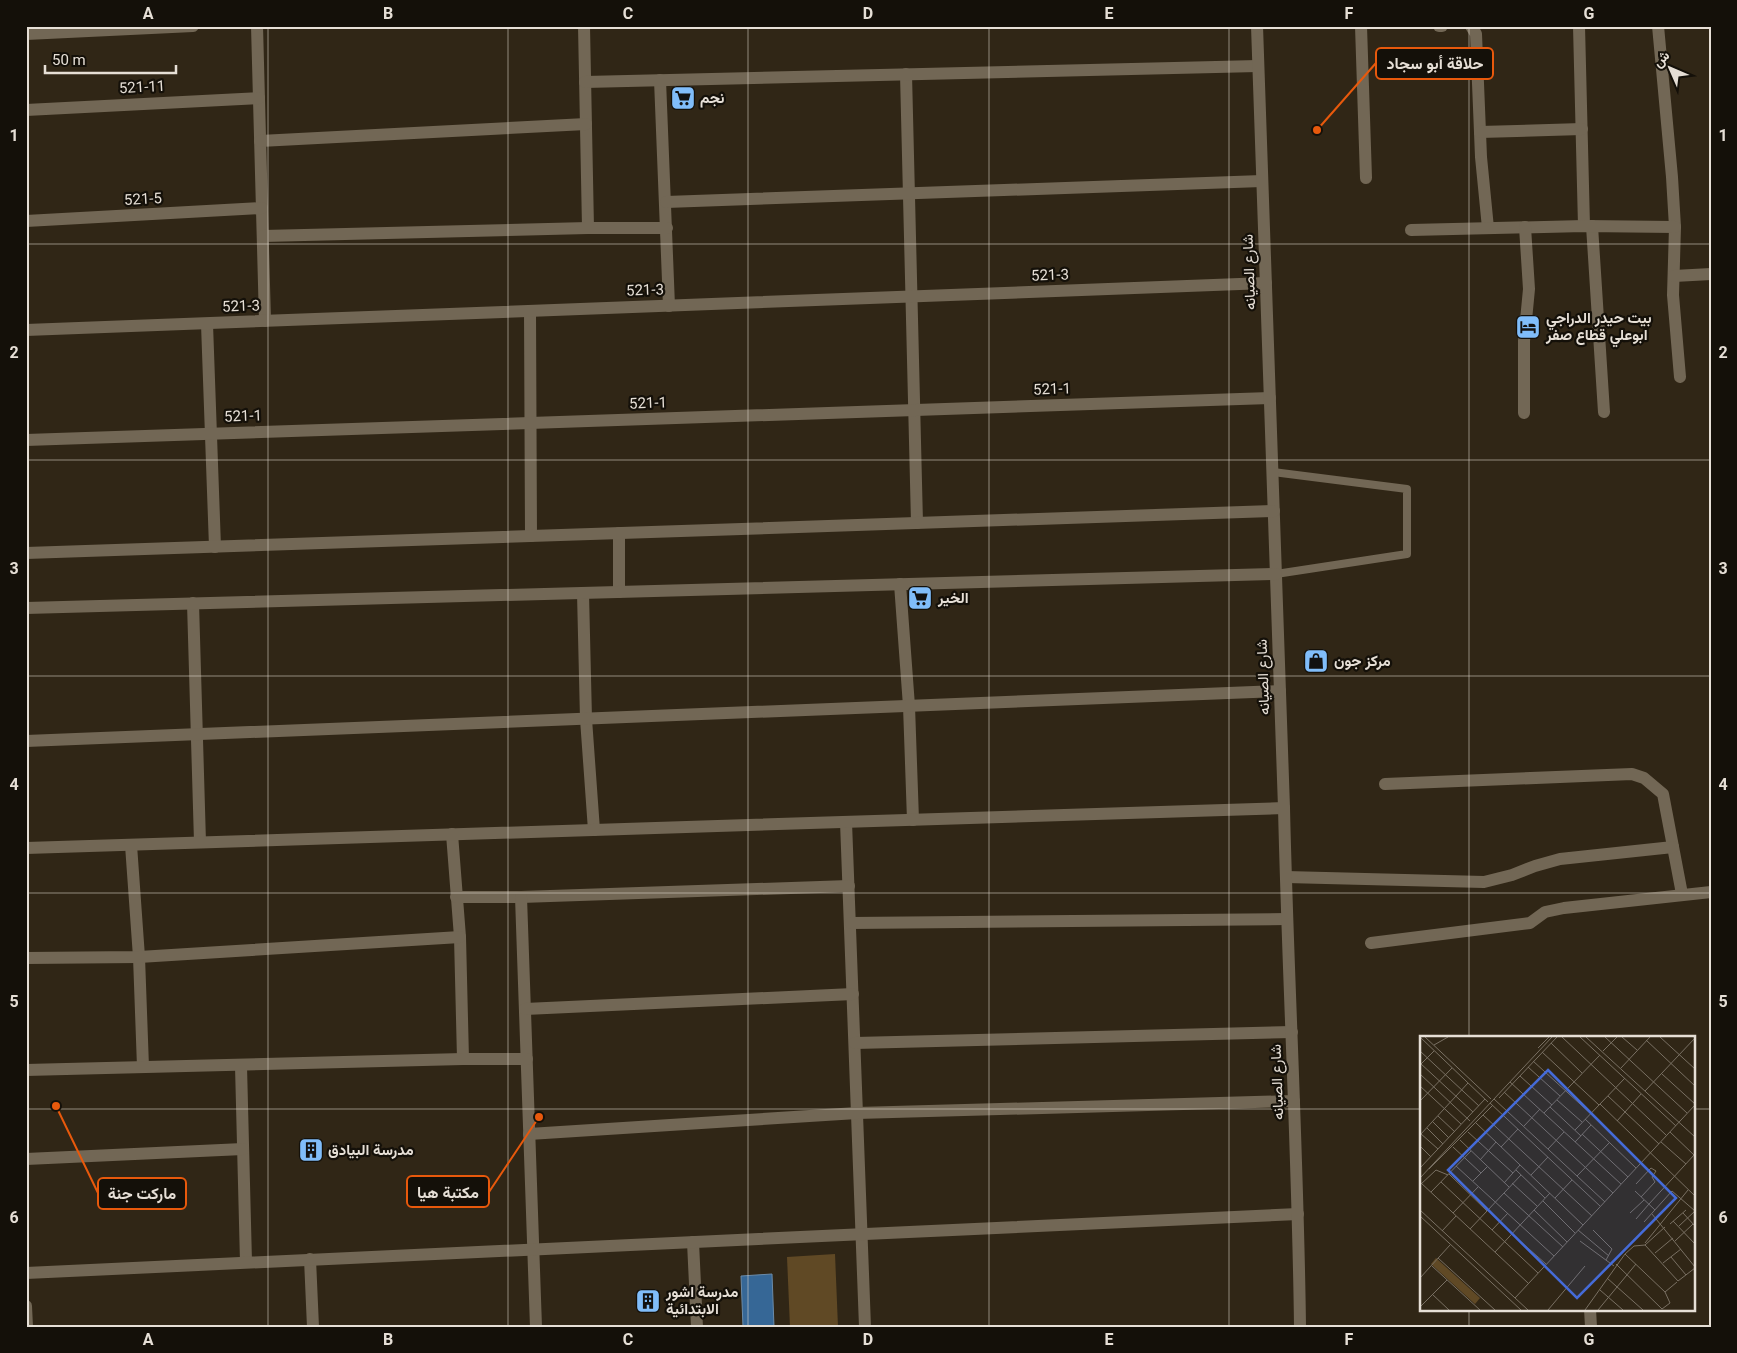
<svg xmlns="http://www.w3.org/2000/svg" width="1737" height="1353" viewBox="0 0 1737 1353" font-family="Roboto,Vazirmatn,sans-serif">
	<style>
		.green { fill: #604925 }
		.water { fill: #366796; stroke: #6b8ba9 }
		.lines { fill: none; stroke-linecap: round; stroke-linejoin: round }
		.service { stroke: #726755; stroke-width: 8 }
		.minor { stroke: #726755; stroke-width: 12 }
		.tertiary { stroke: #726755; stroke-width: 12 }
		.grid { fill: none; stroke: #e6dfd6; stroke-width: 1; stroke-opacity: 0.55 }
		.labels { text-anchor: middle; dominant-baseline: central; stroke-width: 4.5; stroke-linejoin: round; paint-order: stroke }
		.street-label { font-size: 15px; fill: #e6dfd6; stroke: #141009 }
		.poi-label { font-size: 15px; font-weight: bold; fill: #e6dfd6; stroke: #141009; text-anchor: start }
		.inset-road { fill: none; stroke: #797063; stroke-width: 1 }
		.view { fill: #456bd8; fill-opacity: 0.15; stroke: #456bd8; stroke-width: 2.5 }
		.inset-edge { fill: none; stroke: #e6dfd6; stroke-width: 2.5 }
		.leader { fill: none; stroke: #e8590c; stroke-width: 2 }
		.callout-dot { fill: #e8590c; stroke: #141009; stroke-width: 2 }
		.callout { fill: #141009; stroke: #e8590c; stroke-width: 2 }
		.callout-label { font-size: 16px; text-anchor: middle; font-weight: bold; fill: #e6dfd6 }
		.neatline { fill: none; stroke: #e6dfd6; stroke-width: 2 }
		.grid-label { font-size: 16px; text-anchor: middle; font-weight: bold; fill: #e6dfd6 }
	</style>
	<rect width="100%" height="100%" fill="#302616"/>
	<!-- green -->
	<polygon class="green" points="835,1254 838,1327 790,1327 787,1257"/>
	<!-- water -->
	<polygon class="water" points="772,1274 774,1327 743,1327 741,1276"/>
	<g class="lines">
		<!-- service -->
		<polyline class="service" points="1273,472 1407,489 1407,554 1276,574"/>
		<!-- minor -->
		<g class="minor">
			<polyline points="257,26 265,321"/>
			<polyline points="584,26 588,228"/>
			<polyline points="1361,26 1366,178"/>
			<polyline points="1439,26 1442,26"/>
			<polyline points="1471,26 1476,34 1481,157 1488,228"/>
			<polyline points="1579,26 1584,226"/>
			<polyline points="1658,26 1672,177 1675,227 1673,295 1680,377"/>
			<polyline points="26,34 193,26"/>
			<polyline points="906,74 917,523"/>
			<polyline points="660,80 669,306"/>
			<polyline points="585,82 1258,66"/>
			<polyline points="26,110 259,98"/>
			<polyline points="1480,132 1582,129"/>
			<polyline points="260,141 586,124"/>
			<polyline points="666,202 1262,181"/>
			<polyline points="26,221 262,208"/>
			<polyline points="1592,226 1604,412"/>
			<polyline points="1411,230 1584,226 1675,227"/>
			<polyline points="263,236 588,228 667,228"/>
			<polyline points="1674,276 1711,274"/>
			<polyline points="530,311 531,536"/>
			<polyline points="207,324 215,547"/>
			<polyline points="26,330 1266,283"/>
			<polyline points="1524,413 1524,341 1529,289 1525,227"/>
			<polyline points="26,440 1270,398"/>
			<polyline points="900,584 909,706 913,820"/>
			<polyline points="583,593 586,719 594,830"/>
			<polyline points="193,603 200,842"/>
			<polyline points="26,741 1280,691"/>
			<polyline points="1385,784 1632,774 1644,778 1663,794 1682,894"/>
			<polyline points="846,822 865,1327"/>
			<polyline points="452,834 460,937 463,1059"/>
			<polyline points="131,845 139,957 143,1067"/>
			<polyline points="26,848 1284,808"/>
			<polyline points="1286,877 1484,882 1512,875 1535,866 1560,859 1673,847"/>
			<polyline points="456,897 521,897 849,886"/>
			<polyline points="521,897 536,1327"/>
			<polyline points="851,923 1287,919"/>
			<polyline points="1371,943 1530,923 1545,912 1564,908 1711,892"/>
			<polyline points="26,958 139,957 460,937"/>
			<polyline points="525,1009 853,994"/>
			<polyline points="855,1043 1292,1032"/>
			<polyline points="241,1066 246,1262"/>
			<polyline points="26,1070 463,1059 527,1059"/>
			<polyline points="529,1134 857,1113 1294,1101"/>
			<polyline points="26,1159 243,1149"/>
			<polyline points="693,1242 697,1327"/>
			<polyline points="310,1259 313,1327"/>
			<polyline points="26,1273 1298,1214"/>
			<polyline points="26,1306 27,1327"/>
			<polyline points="1590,1309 1591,1327"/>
		</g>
		<!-- tertiary -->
		<g class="tertiary">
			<path d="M1257,26L1284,808C1288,981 1298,1154 1300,1327"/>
			<polyline points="619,533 619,592"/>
			<polyline points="26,553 1274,511"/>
			<polyline points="26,608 1276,574"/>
		</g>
	</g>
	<!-- grid -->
	<path class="grid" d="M268,26V1327M508,26V1327M748,26V1327M989,26V1327M1229,26V1327M1469,26V1037M26,244H1711M26,460H1711M26,676H1711M26,893H1711M26,1109H1421M1693,1109H1711M1469,1309V1327"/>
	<!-- icons -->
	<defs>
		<symbol id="supermarket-square" viewBox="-11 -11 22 22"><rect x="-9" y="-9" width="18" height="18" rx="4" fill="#80bdfa" stroke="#141009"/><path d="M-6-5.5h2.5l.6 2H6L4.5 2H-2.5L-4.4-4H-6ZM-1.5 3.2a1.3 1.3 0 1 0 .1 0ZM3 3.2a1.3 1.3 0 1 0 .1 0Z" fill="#111"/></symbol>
		<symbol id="hotel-square" viewBox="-11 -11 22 22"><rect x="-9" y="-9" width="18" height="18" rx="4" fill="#80bdfa" stroke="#141009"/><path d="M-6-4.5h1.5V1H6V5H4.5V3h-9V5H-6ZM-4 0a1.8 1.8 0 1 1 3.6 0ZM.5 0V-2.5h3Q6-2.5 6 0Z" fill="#111"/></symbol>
		<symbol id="shop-square" viewBox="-11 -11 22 22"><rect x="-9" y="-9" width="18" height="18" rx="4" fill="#80bdfa" stroke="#141009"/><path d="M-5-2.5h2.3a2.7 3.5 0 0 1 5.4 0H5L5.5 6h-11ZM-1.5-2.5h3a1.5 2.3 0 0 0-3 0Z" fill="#111"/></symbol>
		<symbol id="building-square" viewBox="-11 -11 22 22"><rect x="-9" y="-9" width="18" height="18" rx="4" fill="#80bdfa" stroke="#141009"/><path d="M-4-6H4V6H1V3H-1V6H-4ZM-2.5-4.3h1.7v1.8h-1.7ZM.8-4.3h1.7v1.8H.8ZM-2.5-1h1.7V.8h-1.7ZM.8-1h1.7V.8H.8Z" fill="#111"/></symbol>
	</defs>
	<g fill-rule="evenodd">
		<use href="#supermarket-square" x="669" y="84" width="28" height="28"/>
		<use href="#hotel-square" x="1514" y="313" width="28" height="28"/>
		<use href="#supermarket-square" x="906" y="584" width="28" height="28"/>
		<use href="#shop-square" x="1302" y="647" width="28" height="28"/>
		<use href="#building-square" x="297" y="1136" width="28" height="28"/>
		<use href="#building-square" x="634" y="1287" width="28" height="28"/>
	</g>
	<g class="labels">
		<!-- street labels -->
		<g class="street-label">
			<text transform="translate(142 87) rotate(-3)">521-11</text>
			<text transform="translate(143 199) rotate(-3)">521-5</text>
			<text transform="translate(1249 272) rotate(-92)">شارع الصيانه</text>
			<text transform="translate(1050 275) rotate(-2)">521-3</text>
			<text transform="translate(645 290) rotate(-2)">521-3</text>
			<text transform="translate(241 306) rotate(-2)">521-3</text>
			<text transform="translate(1052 389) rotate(-2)">521-1</text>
			<text transform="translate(648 403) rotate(-2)">521-1</text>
			<text transform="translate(243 416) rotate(-2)">521-1</text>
			<text transform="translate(1263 677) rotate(-92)">شارع الصيانه</text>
			<text transform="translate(1277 1082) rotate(-92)">شارع الصيانه</text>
		</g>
		<!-- poi labels -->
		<g class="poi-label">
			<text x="700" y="98">نجم</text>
			<text x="1546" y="318">بيت حيدر الدراجي<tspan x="1546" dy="17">ابوعلي قطاع صفر</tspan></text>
			<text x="938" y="598">الخير</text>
			<text x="1334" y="661">مركز جون</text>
			<text x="328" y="1150">مدرسة البيادق</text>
			<text x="666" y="1292">مدرسة اشور<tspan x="666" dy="17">الابتدائية</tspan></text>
		</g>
	</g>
	<!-- overview -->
	<g transform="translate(1420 1036)">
		<rect width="275" height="275" fill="#302616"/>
		<path d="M16,222L60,262L55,268L11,228Z" fill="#604925"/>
		<path class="inset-road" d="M0,1L68,66M5,1L71,63M142,1L246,99M160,1L256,90M166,1L275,101M185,1L267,77M202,1L217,14M240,1L275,33M226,4L275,50M131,7L162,37M14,9L28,1M118,12L129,1M0,15L59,70M183,15L197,1M122,16L179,69M113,25L171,78M0,27L53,76M0,29L14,15M108,31L140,60M201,32L230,1M0,38L50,85M242,38L275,68M100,40L132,69M90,46L201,148M0,50L41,88M225,55L275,2M84,56L193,157M188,60L239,108M79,62L137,1M74,63L185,166M137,64L162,86M0,65L32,32M70,67L180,170M180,68L275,160M130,71L161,100M124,77L180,19M63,79L172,180M18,80L35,96M165,83L216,132M197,85L221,58M13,86L29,102M56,87L163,189M104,90L120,73M7,92L23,108M155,94L205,42M48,96L93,137M250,96L274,119M0,97L18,113M162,98L208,141M0,99L48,47M40,104L89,151M155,106L171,89M241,106L266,128M0,110L11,121M33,111L61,137M81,111L98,93M128,113L144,96M60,124L76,106M36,130L134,220M0,132L65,63M9,133L73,69M96,134L125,162M29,138L67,175M111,139L128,121M157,140L190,106M0,142L132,1M53,145L67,131M0,146L108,247M21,146L118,237M84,147L100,129M92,147L117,170M216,148L231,132L236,135L232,141L235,146L221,161M0,149L16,134L28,139M215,155L235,174M11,156L51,115M84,157L143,211M135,162L152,144M123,165L155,197M229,168L275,118M0,174L108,274M114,174L147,206M33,177L58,151M210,177L224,164M263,177L275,190M232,178L275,231M0,180L101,274M216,183L229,168M253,185L275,208M224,186L252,155L275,175M250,188L266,174M259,190L275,175M50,193L101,139M72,194L88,177M158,194L189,220M173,194L192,213L186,224M22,195L36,180M92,198L126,228M160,205L194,230M255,205L273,188M225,207L268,154M225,209L258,245L275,232M75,216L130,157M235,217L253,202M251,221L266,239M18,222L75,274M243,227L261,213M196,228L242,273L250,267L245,256L205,218M12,230L60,274M0,242L30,209M187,242L223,274M180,254L203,274M245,256L257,246M12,258L29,274M95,262L275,69M0,271L27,244M128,274L165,230M165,274L205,218L214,210L225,209L245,191M178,274L216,228"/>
		<path class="view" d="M128,34L256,162L157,262L28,134Z"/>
		<rect width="275" height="275" class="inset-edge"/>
	</g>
	<!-- callouts -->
	<path class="leader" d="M1317 130L1376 63M539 1117L489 1192M56 1106L98 1193"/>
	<g class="callout-dot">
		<circle cx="1317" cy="130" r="5"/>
		<circle cx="539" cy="1117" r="5"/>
		<circle cx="56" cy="1106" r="5"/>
	</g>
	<g class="callout">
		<rect x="1376" y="48" width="117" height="31" rx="5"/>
		<rect x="407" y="1176" width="82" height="31" rx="5"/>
		<rect x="98" y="1178" width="88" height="31" rx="5"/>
	</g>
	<g class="callout-label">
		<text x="1435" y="69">حلاقة أبو سجاد</text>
		<text x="448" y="1198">مكتبة هيا</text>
		<text x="142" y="1199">ماركت جنة</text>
	</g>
	<!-- border -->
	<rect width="1737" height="1353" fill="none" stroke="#141009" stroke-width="55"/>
	<!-- north arrow -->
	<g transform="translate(1670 68) rotate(315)" stroke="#141009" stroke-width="4" paint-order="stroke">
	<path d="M0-4L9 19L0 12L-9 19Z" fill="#e6dfd6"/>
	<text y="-8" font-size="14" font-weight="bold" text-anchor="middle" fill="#e6dfd6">ش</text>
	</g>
	<!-- scale -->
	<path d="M45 65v8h131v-8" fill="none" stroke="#e6dfd6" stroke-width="2.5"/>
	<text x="52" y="65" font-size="15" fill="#e6dfd6" stroke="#141009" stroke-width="4" paint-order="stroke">50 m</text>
	<rect x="28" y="28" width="1682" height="1298" class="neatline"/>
	<g class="grid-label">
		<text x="148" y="19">A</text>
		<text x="388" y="19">B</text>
		<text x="628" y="19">C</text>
		<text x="868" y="19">D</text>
		<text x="1109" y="19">E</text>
		<text x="1349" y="19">F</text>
		<text x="1589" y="19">G</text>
		<text x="14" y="141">1</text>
		<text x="1723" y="141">1</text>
		<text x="14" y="358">2</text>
		<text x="1723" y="358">2</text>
		<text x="14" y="574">3</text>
		<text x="1723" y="574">3</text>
		<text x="14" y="790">4</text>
		<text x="1723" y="790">4</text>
		<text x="14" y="1007">5</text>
		<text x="1723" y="1007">5</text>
		<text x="14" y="1223">6</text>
		<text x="1723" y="1223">6</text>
		<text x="148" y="1345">A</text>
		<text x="388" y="1345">B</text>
		<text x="628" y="1345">C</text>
		<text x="868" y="1345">D</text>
		<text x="1109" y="1345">E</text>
		<text x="1349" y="1345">F</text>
		<text x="1589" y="1345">G</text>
	</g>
</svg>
